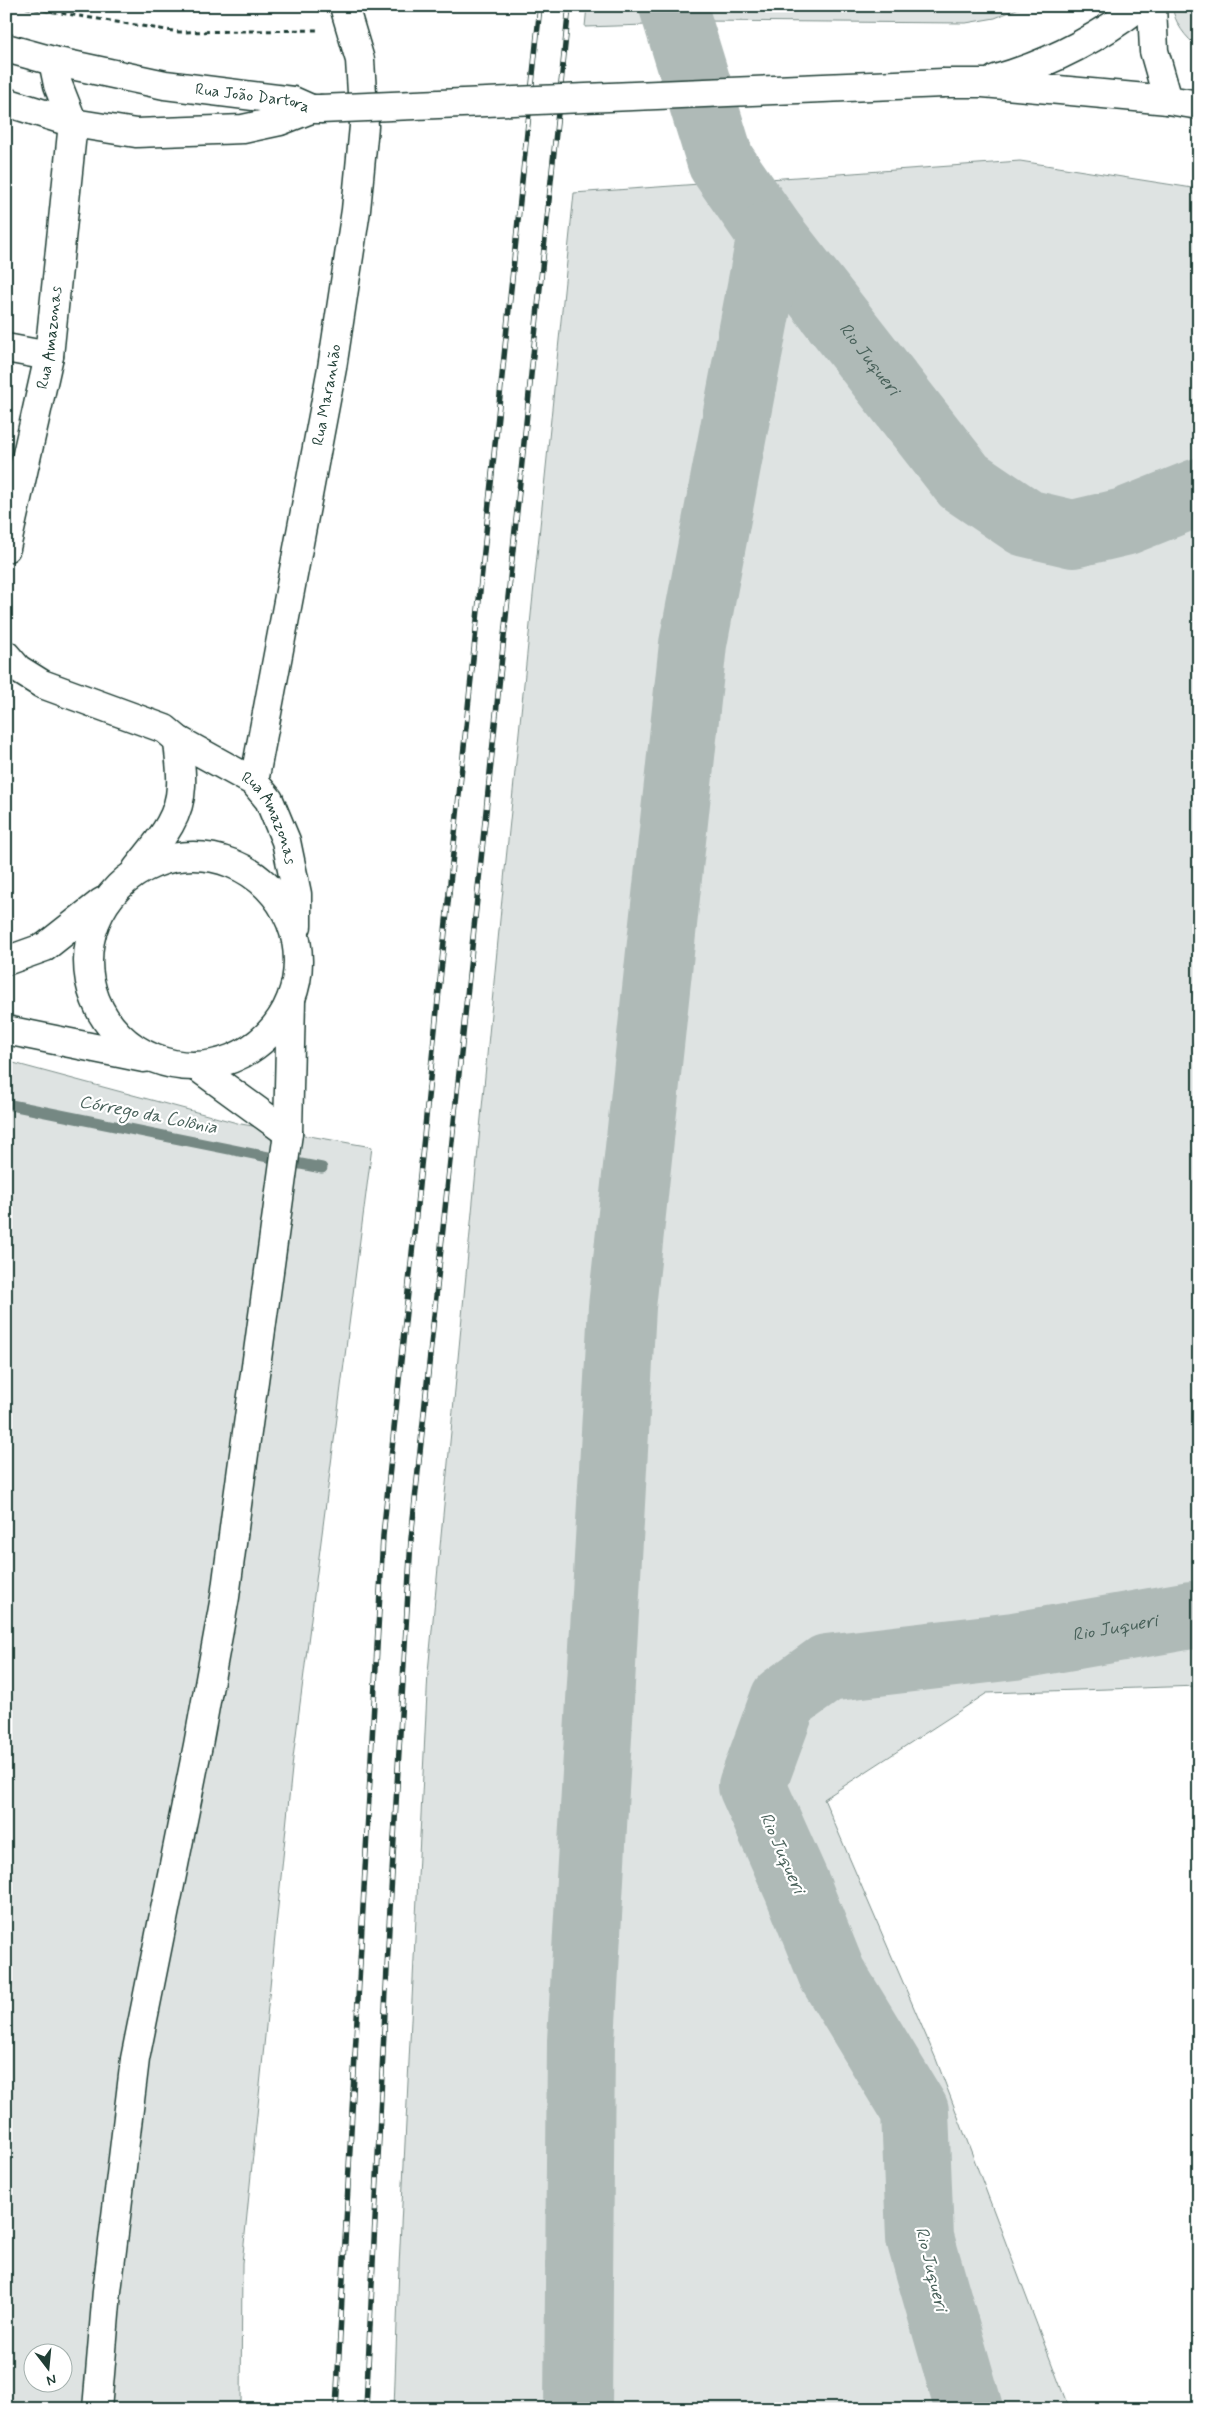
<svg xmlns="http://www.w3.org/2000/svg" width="1205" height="2415" viewBox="0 0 1205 2415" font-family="Mynerve,sans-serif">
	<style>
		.green { fill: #dee3e2; stroke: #7e908b; fill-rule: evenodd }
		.water { fill: #afbab7; stroke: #758883 }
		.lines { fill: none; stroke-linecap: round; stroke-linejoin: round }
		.stream { stroke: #758883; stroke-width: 11 }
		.river { stroke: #afbab7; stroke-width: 68 }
		.street-casing { stroke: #1f3d34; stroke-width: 31 }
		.secondary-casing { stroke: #1f3d34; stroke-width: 31 }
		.primary-casing { stroke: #1f3d34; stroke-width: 31 }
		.path { stroke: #1f3d34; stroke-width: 3; stroke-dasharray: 5 4; stroke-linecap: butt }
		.street { stroke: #fff; stroke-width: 28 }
		.secondary { stroke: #fff; stroke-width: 28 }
		.primary { stroke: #fff; stroke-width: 28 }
		.rail-casing { stroke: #1f3d34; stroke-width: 5.5 }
		.rail { stroke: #fff; stroke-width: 4; stroke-dasharray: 11; stroke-linecap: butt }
		.secondary-bridge-casing { stroke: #1f3d34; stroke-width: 31; stroke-linecap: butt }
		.secondary-bridge { stroke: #fff; stroke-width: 28 }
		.labels { text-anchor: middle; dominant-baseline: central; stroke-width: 4.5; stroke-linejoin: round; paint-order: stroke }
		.street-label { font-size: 16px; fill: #1f3d34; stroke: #fff }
		.water-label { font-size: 18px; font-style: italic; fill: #4a625b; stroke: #fff }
	</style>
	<rect width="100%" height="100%" fill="#fff"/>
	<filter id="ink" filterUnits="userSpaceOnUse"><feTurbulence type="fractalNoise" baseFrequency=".02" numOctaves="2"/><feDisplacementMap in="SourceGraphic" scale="10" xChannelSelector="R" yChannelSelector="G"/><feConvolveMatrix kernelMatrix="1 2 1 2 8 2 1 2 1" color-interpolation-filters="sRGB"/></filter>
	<g filter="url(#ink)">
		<!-- green -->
		<g class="green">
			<polygon points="587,6 645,6 646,25 585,27"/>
			<polygon points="694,6 1024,6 995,18 966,23 699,21"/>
			<path d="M1172,6H1199V48C1185,37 1175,24 1172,6Z"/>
			<polygon points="1020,161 1199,189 1199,1686 987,1693 824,1799 936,2059 1069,2409 394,2409 399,2266 428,1672 501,909 574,193"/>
			<path d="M6,1061L241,1124L372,1147L293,1758L242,2264L241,2409H6ZM32,2352H62V2382H32Z"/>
		</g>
		<!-- water -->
		<polygon class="water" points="645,6 694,6 699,21 646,25"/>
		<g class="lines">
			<!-- stream -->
			<g class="stream">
				<polyline points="6,1104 283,1160"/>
				<polyline points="285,1161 322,1168"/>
			</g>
			<!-- river -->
			<g class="river">
				<path id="s1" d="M673,6L721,162L771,234L964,481L1026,523L1073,534L1124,522L1199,492"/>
				<polyline points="578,2409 581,2041 622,1307 693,644 771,234"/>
				<path id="s2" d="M969,2409L920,2238L915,2111L832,1974L798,1889L752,1786L784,1699L827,1668L1014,1646L1191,1615L1199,1616"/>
			</g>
			<defs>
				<g id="street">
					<polyline points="6,348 49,356"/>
					<path id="s3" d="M6,548L49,356L73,123"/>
					<path id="s4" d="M6,655L18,669L42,684L165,729L178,740L254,782L269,800L286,841L297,894V926"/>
					<path id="s5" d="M254,782L332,368L356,210L364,126L360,60L344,6"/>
					<circle cx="193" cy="961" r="105"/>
					<path d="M136,870C156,844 180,821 181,786C182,771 179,755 178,740"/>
					<polyline points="6,961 45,947 102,902"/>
					<polyline points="6,1030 144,1058"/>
					<polyline points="196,1066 288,1133"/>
					<polyline points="97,2409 107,2291 135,2059 198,1745 225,1597 237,1505 288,1133 291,1000"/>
				</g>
				<g id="secondary">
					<path id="s6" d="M6,48L53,61L165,85L293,101L311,109"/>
					<polyline points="53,61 58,85 73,123"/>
					<path d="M996,79C1048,64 1097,39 1140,6"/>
					<polyline points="944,83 983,83 1168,100"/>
					<polyline points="6,102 73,123 136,133 243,129 280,121 311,109 320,109"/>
				</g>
				<polyline id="primary" points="1152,6 1154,51 1168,100 1199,105"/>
			</defs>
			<!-- street casing -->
			<use href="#street" class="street-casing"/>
			<!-- secondary casing -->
			<use href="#secondary" class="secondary-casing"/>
			<!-- primary casing -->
			<use href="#primary" class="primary-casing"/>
			<!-- path -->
			<polyline class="path" points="17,6 179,32 317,30"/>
			<!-- street -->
			<use href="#street" class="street"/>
			<!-- secondary -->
			<use href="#secondary" class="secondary"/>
			<!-- primary -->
			<use href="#primary" class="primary"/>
			<defs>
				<g id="rail">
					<polyline points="336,2409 383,1536 540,6"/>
					<polyline points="366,2409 389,1927 411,1539 569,6"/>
				</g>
			</defs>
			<!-- rail casing -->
			<use href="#rail" class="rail-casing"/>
			<!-- rail -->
			<use href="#rail" class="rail"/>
			<defs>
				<polyline id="secondary-bridge" points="320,109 944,83"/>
			</defs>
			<!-- secondary-bridge casing -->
			<use href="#secondary-bridge" class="secondary-bridge-casing"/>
			<!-- secondary-bridge -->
			<use href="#secondary-bridge" class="secondary-bridge"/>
		</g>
	</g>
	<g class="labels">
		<!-- street labels -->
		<g class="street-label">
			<text stroke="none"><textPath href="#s6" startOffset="252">Rua João Dartora</textPath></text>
			<text stroke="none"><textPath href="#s3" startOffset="215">Rua Amazonas</textPath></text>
			<text stroke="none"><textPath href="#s5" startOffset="394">Rua Maranhão</textPath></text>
			<text stroke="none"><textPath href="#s4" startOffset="321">Rua Amazonas</textPath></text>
		</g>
		<!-- water labels -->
		<g class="water-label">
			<text stroke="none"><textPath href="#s1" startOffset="410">Rio Juqueri</textPath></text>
			<text transform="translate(148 1115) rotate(11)">Córrego da Colônia</text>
			<text stroke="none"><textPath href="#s2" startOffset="1106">Rio Juqueri</textPath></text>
			<text transform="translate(782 1853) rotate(66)">Rio Juqueri</text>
			<text transform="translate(931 2269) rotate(76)">Rio Juqueri</text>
		</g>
	</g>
	<!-- margin -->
	<rect width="1205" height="2415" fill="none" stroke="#fff" stroke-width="25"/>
	<rect x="12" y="12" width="1180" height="2390" fill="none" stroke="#1f3d34" stroke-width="2" filter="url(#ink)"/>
	<!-- north arrow -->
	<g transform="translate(48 2368) rotate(164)"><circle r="24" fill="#ffffff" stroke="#a5b1ae"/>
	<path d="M0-4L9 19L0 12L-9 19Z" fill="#1f3d34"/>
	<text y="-8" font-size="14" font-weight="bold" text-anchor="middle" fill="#1f3d34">N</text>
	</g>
</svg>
